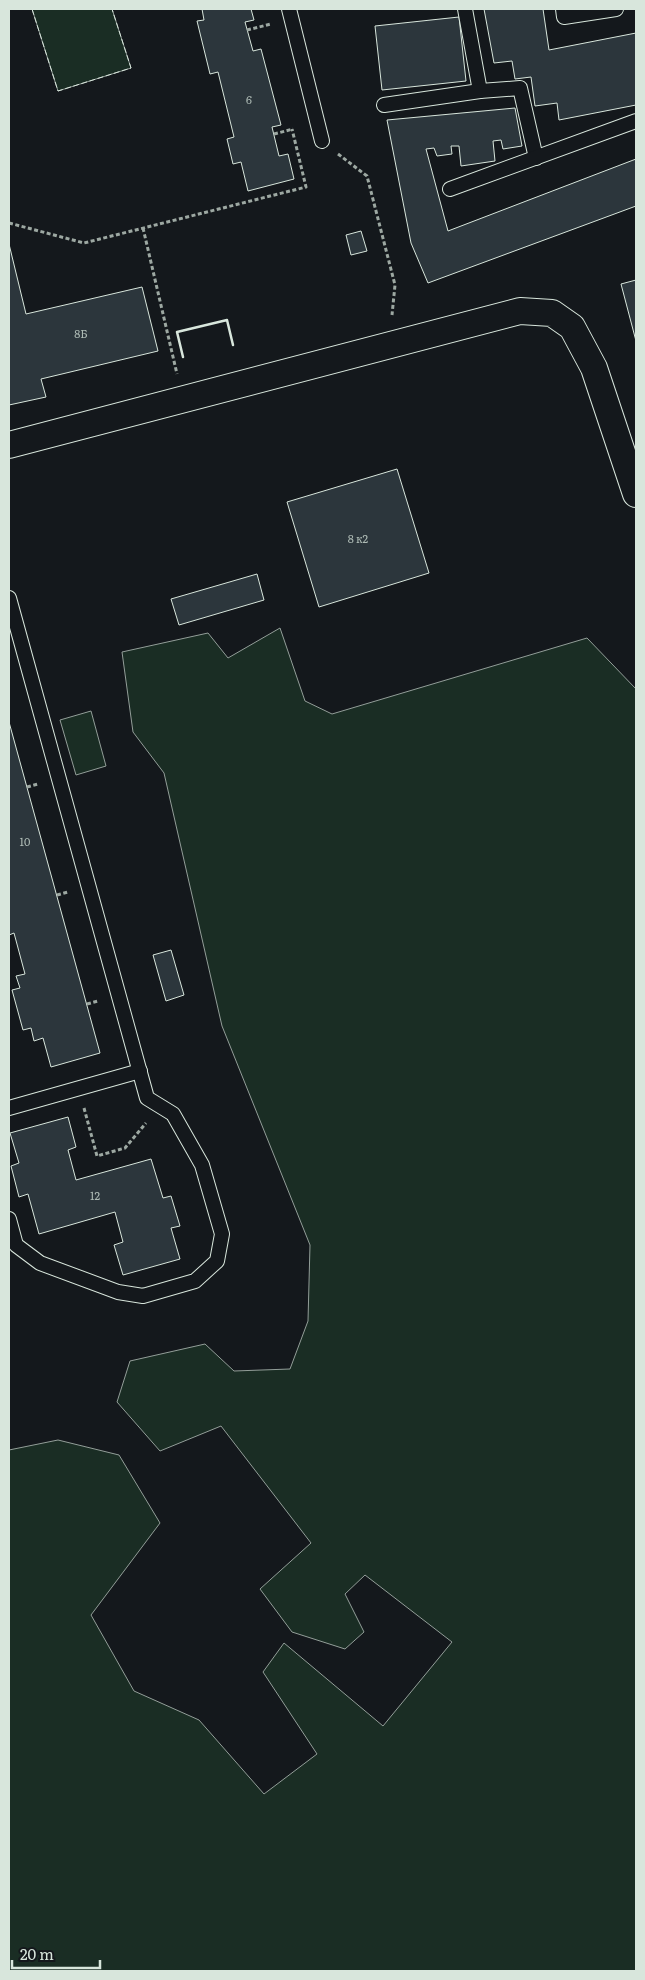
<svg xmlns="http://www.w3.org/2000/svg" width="645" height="1980" viewBox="0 0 645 1980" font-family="Literata,serif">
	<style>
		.green { fill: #1a2d24; stroke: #939e99 }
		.building { fill: #2c363c; stroke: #d8e6dc }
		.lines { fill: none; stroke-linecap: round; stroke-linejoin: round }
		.lane-casing { stroke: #d8e6dc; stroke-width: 16 }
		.street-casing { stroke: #d8e6dc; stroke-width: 28 }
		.path { stroke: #9da8a2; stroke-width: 3; stroke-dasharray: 4 2.5; stroke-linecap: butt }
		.lane { stroke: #14181c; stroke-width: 14 }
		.street { stroke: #14181c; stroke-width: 26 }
		.fence { stroke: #d8e6dc; stroke-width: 1; stroke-dasharray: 6 2.5; stroke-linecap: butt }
		.wall { stroke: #d8e6dc; stroke-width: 2.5 }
		.labels { text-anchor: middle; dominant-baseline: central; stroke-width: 4; stroke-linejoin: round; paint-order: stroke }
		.number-label { font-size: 11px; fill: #adbab4 }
	</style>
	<rect width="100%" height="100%" fill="#14181c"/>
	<!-- green -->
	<g class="green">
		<polygon points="32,9 112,9 131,68 58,91"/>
		<polygon points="280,628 305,701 332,714 587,638 636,689 636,1971 9,1971 9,1450 58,1440 119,1455 160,1523 91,1615 134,1691 199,1720 264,1794 317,1754 263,1672 284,1643 383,1726 452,1642 365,1575 345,1594 364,1632 345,1649 292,1632 260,1589 311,1543 221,1426 160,1451 117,1402 130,1361 205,1344 234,1371 290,1369 308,1321 310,1245 222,1026 164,773 133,732 122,652 208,633 228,658"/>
		<polygon points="91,711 106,766 76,775 60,720"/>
	</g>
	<!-- building -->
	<g class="building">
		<polygon points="202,9 251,9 254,20 245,22 253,51 261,49 281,125 272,127 279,156 288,154 294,179 248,191 241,162 233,164 227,139 234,137 218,72 210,74 197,21 204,20"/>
		<polygon points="484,9 543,9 549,50 636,33 636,105 559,120 557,103 535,106 531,77 515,79 512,61 494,63"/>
		<polygon points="459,17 466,81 382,90 375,26"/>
		<polygon points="515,108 522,146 503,149 501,140 493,141 495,161 461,166 459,146 451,146 452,154 437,156 434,148 426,149 448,231 636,159 636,206 428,283 411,243 387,120"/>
		<polygon points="361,231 367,251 351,255 346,235"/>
		<polygon points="9,244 26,314 142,287 158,351 41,379 46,397 9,405"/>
		<polygon points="636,280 636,341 621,284"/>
		<polygon points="397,469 429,573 319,607 287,502"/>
		<polygon points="257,574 264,600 179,625 171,599"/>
		<polygon points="9,722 100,1053 51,1067 43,1038 34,1041 31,1028 23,1030 12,990 20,988 16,976 25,974 14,933 9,935"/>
		<polygon points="171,950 184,995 166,1001 153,955"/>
		<polygon points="68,1117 76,1147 68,1150 76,1180 151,1159 163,1198 171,1196 180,1226 171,1228 180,1259 123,1275 114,1245 123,1242 115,1212 39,1234 28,1194 19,1197 11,1166 19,1163 10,1133"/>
	</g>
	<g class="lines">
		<defs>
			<g id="lane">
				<polyline points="289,9 322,141"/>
				<polyline points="465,9 480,91"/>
				<polyline points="563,9 564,17 616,9"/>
				<polyline points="384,105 480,91 520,88 536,158"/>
				<polyline points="450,189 636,121"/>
				<polyline points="9,598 147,1098 173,1114 202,1165 222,1234 217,1261 195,1281 143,1296 118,1292 40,1263 16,1245 9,1219"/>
				<polyline points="9,1108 140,1071"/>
			</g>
			<polyline id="street" points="9,445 520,311 552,313 572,327 594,368 636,494"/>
		</defs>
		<!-- lane casing -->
		<use href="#lane" class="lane-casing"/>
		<!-- street casing -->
		<use href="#street" class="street-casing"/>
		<!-- path -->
		<g class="path">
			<polyline points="247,30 271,24"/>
			<polyline points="274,134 293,129"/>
			<polyline points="338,154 367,176 395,285 392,315"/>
			<polyline points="9,223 84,243 306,187 292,129"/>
			<polyline points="143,228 177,374"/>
			<polyline points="27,787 38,784"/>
			<polyline points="57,895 68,892"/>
			<polyline points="87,1004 98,1001"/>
			<polyline points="84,1108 97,1156 125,1148 146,1123"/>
		</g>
		<!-- lane -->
		<use href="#lane" class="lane"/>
		<!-- street -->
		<use href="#street" class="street"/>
		<!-- fence -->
		<polyline class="fence" points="32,9 58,91 131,68 112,9"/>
		<!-- wall -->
		<polyline class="wall" points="183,357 177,332 227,320 233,345"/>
	</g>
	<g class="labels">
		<!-- number labels -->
		<g class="number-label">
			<text x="249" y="99">6</text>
			<text x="81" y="333">8Б</text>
			<text x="358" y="538">8 к2</text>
			<text x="25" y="841">10</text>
			<text x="95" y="1195">12</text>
		</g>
	</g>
	<!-- border -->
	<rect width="645" height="1980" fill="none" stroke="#d8e6dc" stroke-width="20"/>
	<!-- scale -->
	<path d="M12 1960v8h88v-8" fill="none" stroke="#d8e6dc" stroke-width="2.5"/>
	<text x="20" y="1960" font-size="15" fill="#d8e6dc" stroke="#14181c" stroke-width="4" paint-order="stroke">20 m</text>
</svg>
